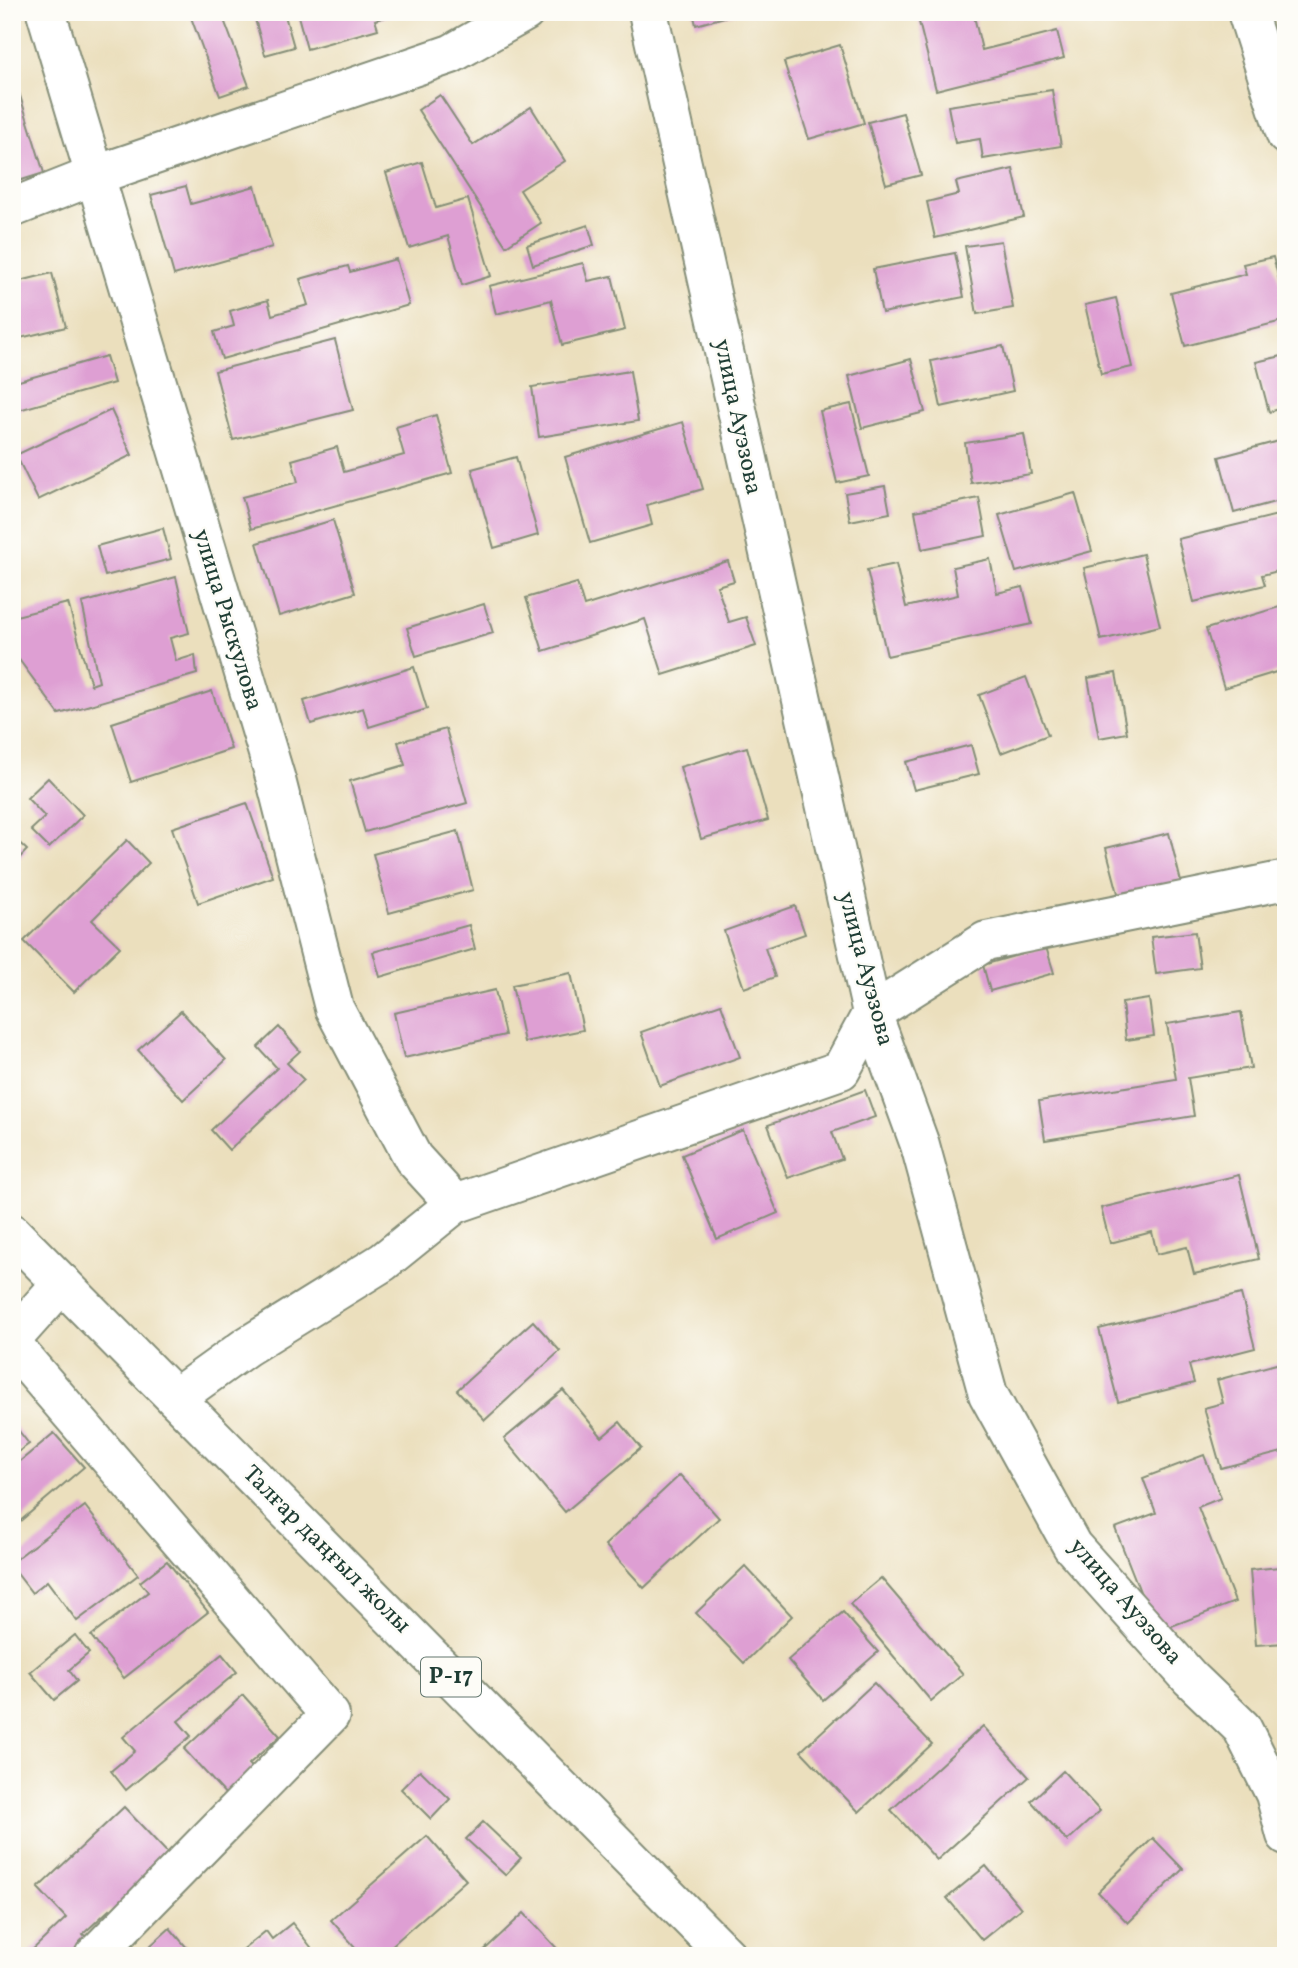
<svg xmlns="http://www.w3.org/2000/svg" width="1298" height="1968" viewBox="0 0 1298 1968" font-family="Vollkorn,serif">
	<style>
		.building { fill: #de9fd3 }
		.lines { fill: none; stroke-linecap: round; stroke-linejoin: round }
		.minor-casing { stroke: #858e78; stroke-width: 42 }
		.major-casing { stroke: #858e78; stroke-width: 42 }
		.minor { stroke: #fff; stroke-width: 38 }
		.major { stroke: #fff; stroke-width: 38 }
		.labels { text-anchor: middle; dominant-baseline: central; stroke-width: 5; stroke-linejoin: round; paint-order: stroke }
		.shield { fill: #fdfcf7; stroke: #62766e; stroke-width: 2 }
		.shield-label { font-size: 23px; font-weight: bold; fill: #1f3d34 }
		.street-label { font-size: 24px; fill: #1f3d34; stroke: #fdfcf7 }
	</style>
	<rect width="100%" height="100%" fill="#fdfcf7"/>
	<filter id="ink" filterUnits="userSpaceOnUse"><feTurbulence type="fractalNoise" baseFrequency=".0143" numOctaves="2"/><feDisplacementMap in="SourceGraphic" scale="14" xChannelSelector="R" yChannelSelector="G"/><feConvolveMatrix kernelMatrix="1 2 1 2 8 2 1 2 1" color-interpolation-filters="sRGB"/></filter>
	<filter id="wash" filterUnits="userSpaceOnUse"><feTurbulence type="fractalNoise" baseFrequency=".00686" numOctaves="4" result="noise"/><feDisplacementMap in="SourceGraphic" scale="28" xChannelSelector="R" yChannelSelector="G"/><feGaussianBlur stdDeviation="1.57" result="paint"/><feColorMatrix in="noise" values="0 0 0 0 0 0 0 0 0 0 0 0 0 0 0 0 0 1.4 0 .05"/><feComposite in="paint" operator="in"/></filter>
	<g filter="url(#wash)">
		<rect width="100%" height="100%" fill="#ebdfbd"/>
		<g id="blocks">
			<!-- building -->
			<g class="building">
				<polygon points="189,12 221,12 249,86 220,96"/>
				<polygon points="253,12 284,12 294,47 265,55"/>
				<polygon points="297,12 400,12 400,13 375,20 378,29 307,49"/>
				<polygon points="693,12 739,12 739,13 696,25"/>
				<polygon points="924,12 973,12 982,50 1057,31 1064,58 936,90 917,14"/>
				<polygon points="840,45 864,123 809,139 784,62"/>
				<polygon points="12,70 44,173 12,183"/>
				<polygon points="1052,90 1061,146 983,159 980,139 955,143 948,106"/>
				<polygon points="440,95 473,145 531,107 565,161 520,190 541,223 506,246 418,110"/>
				<polygon points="903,113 921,175 886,184 868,122"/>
				<polygon points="422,162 436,208 468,199 491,276 462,285 448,236 409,248 386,173"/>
				<polygon points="1013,169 1024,217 935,238 927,202 959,194 956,182"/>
				<polygon points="186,186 191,204 255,186 272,247 174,275 151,195"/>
				<polygon points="588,225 594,245 533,265 527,245"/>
				<polygon points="1001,241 1013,308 977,314 965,246"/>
				<polygon points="955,253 964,297 882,313 873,269"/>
				<polygon points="1273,257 1281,287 1286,286 1286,320 1185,346 1171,293 1246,274 1243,264"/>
				<polygon points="396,259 409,305 222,359 214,332 234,326 230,311 268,300 272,315 308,305 300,279 348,266 350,272"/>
				<polygon points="583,263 588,281 612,276 625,330 562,345 551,300 496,314 489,286"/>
				<polygon points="52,273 66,327 12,340 12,283"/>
				<polygon points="1116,298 1132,367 1101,374 1085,305"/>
				<polygon points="335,340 353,410 233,440 215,371"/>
				<polygon points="1003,346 1013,391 941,407 931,361"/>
				<polygon points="1286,355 1286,407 1269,412 1256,362"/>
				<polygon points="106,356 114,383 12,412 12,383"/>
				<polygon points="911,359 925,412 862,428 849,376"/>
				<polygon points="630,371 638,421 539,437 532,387"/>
				<polygon points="851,404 869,476 837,483 820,411"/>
				<polygon points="111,410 132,455 38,500 16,455"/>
				<polygon points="436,415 452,473 251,529 242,497 298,482 292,460 337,447 344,472 404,455 396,427"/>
				<polygon points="683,422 703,489 647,505 652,525 590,543 565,457"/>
				<polygon points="1024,434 1031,474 971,483 965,443"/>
				<polygon points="1286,439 1286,499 1234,513 1219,457"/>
				<polygon points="516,457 538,535 494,548 472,469"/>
				<polygon points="885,486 890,513 850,521 845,493"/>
				<polygon points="1075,493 1092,551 1016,572 999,515"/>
				<polygon points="979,498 986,536 922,549 915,511"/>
				<polygon points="1286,513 1286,569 1262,575 1265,585 1194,602 1178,539"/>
				<polygon points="333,520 355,593 279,616 257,543"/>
				<polygon points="163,528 171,559 105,576 97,546"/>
				<polygon points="1143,554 1160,626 1101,640 1084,568"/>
				<polygon points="990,559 997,593 1023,587 1032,624 887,656 867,570 896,564 906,607 958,595 953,567"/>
				<polygon points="728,561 734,581 717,586 729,622 746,617 756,646 663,675 645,619 543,651 526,598 577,583 584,606"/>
				<polygon points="176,577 189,633 170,638 176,661 195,655 197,674 59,714 12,650 12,617 68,603 91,685 99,682 82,603"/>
				<polygon points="484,604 493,633 416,656 407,628"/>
				<polygon points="1286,605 1286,669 1224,688 1206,629"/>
				<polygon points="414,667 427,709 369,727 363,708 311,724 304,701"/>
				<polygon points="1116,673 1127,733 1099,738 1088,678"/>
				<polygon points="1026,677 1048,735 1001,753 979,695"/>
				<polygon points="212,691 231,749 131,782 112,723"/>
				<polygon points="446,729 467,803 365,832 350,781 405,765 398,742"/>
				<polygon points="971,745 979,774 914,790 906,762"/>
				<polygon points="747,747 768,820 701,839 680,767"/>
				<polygon points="48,778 83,815 49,848 31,830 45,817 27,798"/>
				<polygon points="247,803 273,877 198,903 172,828"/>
				<polygon points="458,831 473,890 389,913 373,854"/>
				<polygon points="1169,833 1181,882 1119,897 1106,848"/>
				<polygon points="12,836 27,850 12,866"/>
				<polygon points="127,840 149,863 92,920 120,947 74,992 24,941"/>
				<polygon points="795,906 805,934 765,948 775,977 744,988 724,931"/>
				<polygon points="469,925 475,949 380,977 373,952"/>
				<polygon points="1195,932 1200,968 1156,974 1151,937"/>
				<polygon points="1046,947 1054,973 990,991 983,965"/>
				<polygon points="571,973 583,1030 524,1042 512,985"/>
				<polygon points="495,990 505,1035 404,1058 394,1013"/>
				<polygon points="1149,999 1154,1036 1126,1040 1122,1003"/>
				<polygon points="721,1004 740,1057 660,1086 641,1032"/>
				<polygon points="181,1011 226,1060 183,1100 138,1050"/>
				<polygon points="1241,1012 1251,1068 1188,1078 1194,1116 1045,1140 1039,1101 1176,1079 1167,1024"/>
				<polygon points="279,1027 300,1051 287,1063 304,1080 229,1150 211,1130 277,1068 258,1047"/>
				<polygon points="865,1090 875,1117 832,1132 842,1159 788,1178 768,1125"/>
				<polygon points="743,1130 778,1213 717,1239 682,1155"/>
				<polygon points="1239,1175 1259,1259 1194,1274 1187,1247 1157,1254 1152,1232 1110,1243 1101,1208"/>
				<polygon points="1241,1294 1255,1348 1189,1365 1194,1383 1118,1402 1099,1329"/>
				<polygon points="533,1321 560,1351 485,1420 457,1390"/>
				<polygon points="1280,1363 1286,1385 1286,1451 1221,1468 1204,1408 1223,1403 1217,1380"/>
				<polygon points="563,1390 602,1437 620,1422 641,1448 565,1512 504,1439"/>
				<polygon points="12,1422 29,1444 12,1456"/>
				<polygon points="54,1433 84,1467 12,1528 12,1468"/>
				<polygon points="1204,1455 1221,1498 1198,1507 1235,1602 1156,1632 1115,1528 1156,1513 1143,1478"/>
				<polygon points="680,1475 719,1518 644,1588 605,1545"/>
				<polygon points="85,1506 138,1575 77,1621 47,1581 32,1593 12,1567 12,1562"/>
				<polygon points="167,1561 208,1612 124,1678 91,1636 148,1592 140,1582"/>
				<polygon points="745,1566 792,1616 744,1663 696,1613"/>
				<polygon points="1279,1567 1286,1643 1256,1645 1250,1570"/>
				<polygon points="881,1578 963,1674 931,1701 850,1604"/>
				<polygon points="843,1612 878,1652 823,1700 788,1660"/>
				<polygon points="75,1635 89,1653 69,1670 77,1681 54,1700 30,1672"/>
				<polygon points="222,1654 237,1672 178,1721 191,1736 126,1790 111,1771 135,1751 123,1737"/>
				<polygon points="874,1683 932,1744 859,1812 801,1751"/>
				<polygon points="243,1695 280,1736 249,1764 257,1772 229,1798 184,1749"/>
				<polygon points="983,1726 1029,1777 937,1860 891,1810"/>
				<polygon points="420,1770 450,1799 431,1819 401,1789"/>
				<polygon points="1063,1771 1100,1811 1067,1841 1031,1801"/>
				<polygon points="124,1807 176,1862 117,1917 110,1909 83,1934 94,1945 83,1956 26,1956 66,1918 38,1888"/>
				<polygon points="483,1822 521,1858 505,1875 466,1839"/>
				<polygon points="427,1836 466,1880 380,1956 363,1956 331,1920"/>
				<polygon points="1153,1838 1183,1869 1128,1923 1098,1892"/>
				<polygon points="986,1866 1021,1908 982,1940 947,1898"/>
				<polygon points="524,1913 564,1956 478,1956"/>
				<polygon points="292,1923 318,1956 235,1956 266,1931 272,1939"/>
				<polygon points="170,1928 194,1956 139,1956"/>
			</g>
		</g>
	</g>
	<g filter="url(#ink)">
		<use href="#blocks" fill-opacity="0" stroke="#858e78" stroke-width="2"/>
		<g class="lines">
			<defs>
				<g id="minor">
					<polyline points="46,12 276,780 334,1008 413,1158 455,1204"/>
					<polyline points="648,12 872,1013 920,1145 988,1394 1072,1546 1190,1678 1242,1728 1275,1794 1286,1835"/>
					<polyline points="1247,12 1286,135"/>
					<polyline points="12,208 93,176 451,54 525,12"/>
					<polyline points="12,1339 62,1283"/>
					<polyline points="12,1345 330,1715 94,1956"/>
					<polyline points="175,1398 246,1347 383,1262 455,1204 841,1070 872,1013 986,941 1286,880"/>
				</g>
				<polyline id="major" points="12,1233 727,1956"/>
			</defs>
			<!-- minor casing -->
			<use href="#minor" class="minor-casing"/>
			<!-- major casing -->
			<use href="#major" class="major-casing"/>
			<!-- minor -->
			<use href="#minor" class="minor"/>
			<!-- major -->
			<use href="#major" class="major"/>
		</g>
	</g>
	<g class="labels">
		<!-- shield labels -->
		<rect class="shield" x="421" y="1657.5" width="60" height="39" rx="5"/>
		<g class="shield-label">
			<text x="451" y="1677">P-17</text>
		</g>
		<!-- street labels -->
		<g class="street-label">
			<text transform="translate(737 417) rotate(78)">улица Ауэзова</text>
			<text transform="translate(227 620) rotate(73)">улица Рыскулова</text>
			<text transform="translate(865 969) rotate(75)">улица Ауэзова</text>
			<text transform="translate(326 1550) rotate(45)">Талғар даңғыл жолы</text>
			<text transform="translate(1125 1602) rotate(49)">улица Ауэзова</text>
		</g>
	</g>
	<!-- margin -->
	<rect width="1298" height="1968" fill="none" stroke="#fdfcf7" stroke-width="42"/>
</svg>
